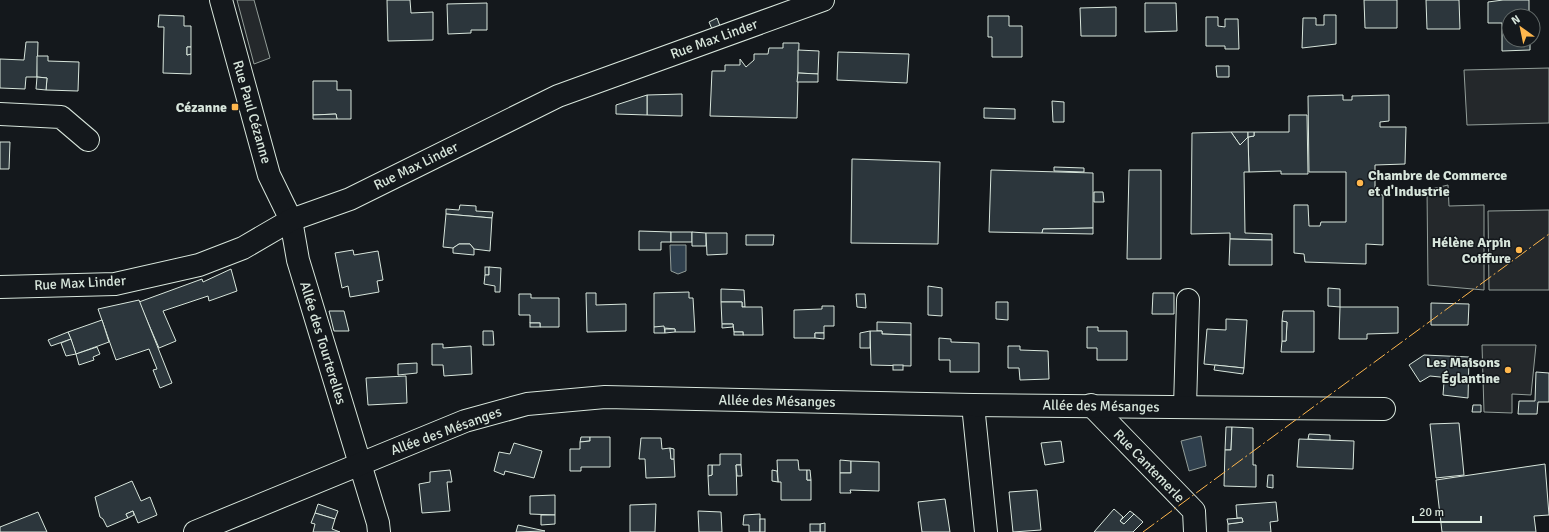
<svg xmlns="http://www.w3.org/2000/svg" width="1549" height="532" viewBox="0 0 1549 532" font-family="Signika,sans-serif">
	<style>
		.parking { fill: #24282b; stroke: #939e99 }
		.water { fill: #2f3f4d; stroke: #939e99 }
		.building { fill: #2c363c; stroke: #d8e6dc }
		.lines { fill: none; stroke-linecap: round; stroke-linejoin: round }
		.minor-casing { stroke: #d8e6dc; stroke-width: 24 }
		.minor { stroke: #14181c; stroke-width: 22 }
		.power { stroke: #ffb74d; stroke-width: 1; stroke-dasharray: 14 3 2 3; stroke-linecap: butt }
		.poi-dot { fill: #ffb74d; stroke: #14181c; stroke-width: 1.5 }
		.labels { text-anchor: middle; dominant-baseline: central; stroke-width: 3; stroke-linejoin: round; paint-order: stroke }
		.street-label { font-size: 14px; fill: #d8e6dc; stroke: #14181c }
		.poi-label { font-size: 14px; font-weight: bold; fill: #d8e6dc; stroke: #14181c; text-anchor: end }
	</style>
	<rect width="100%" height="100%" fill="#14181c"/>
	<!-- parking -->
	<g class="parking">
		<polygon points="237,0 254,0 270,58 254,64"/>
		<polygon points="1549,68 1549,123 1467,125 1464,70"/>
		<polygon points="1448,185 1449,206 1484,205 1484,290 1428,285 1427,190"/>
		<polygon points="1549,210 1549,290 1489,290 1488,211"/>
		<polygon points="1482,345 1536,345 1531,395 1512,394 1512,413 1484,412"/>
	</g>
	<!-- water -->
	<g class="water">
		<polygon points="670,245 686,245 686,271 678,274 671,271"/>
		<polygon points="1201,436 1206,466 1189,471 1181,441"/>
	</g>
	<!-- building -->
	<g class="building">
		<polygon points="387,0 410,0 411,13 433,12 433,40 388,41"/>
		<polygon points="1364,0 1397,0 1397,28 1365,28"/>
		<polygon points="1426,0 1459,0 1460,29 1427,29"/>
		<polygon points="1503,0 1529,0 1529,16 1509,16 1509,40 1530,40 1530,50 1502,51 1502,23 1488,23 1488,2"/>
		<polygon points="487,3 487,30 471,30 471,33 448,34 447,4"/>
		<polygon points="1145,3 1176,3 1177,31 1145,32"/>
		<polygon points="1116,7 1116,36 1081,36 1080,8"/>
		<polygon points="159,15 184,16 184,26 191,26 191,47 187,47 187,55 191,54 191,74 163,73 164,27 158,27"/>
		<polygon points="1324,15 1336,15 1336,44 1302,48 1303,18 1316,18 1316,25 1324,25"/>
		<polygon points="988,16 1009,16 1009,26 1022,26 1022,57 992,57 992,37 988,37"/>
		<polygon points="1206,17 1218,17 1218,26 1225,27 1225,19 1238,19 1239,49 1225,49 1225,46 1206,46"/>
		<polygon points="717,18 720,26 712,29 709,22"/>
		<polygon points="26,42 38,42 37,77 26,77 25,89 0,88 0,59 24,60"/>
		<polygon points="783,43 799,43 797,118 710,116 712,71 725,71 725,65 740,65 740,59 746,67 754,60 754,54 768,54 769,48 783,48"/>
		<polygon points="187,47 191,47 191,54 187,55"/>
		<polygon points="798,50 819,51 818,74 798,73"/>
		<polygon points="838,52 909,54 907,83 837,80"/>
		<polygon points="37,56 48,56 48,61 79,62 78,91 46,90 47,78 37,77"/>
		<polygon points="1216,66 1229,66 1229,77 1217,77"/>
		<polygon points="798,73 818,74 818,82 797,82"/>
		<polygon points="37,77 47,78 46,90 36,89"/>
		<polygon points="313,81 337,81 337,90 351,90 351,119 337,119 336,114 313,115"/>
		<polygon points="682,94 682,116 647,115 647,95"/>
		<polygon points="647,95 647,115 616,114 616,105"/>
		<polygon points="1343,95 1343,100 1352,100 1352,96 1389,95 1389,121 1380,122 1380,127 1406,127 1405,164 1375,165 1375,194 1383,195 1383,245 1366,244 1366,264 1305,262 1304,254 1294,253 1294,205 1308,205 1309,226 1320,226 1321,222 1346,222 1346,172 1309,172 1308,96"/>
		<polygon points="1052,101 1064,102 1064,122 1053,122"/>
		<polygon points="984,108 1015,109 1015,119 984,118"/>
		<polygon points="336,114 337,119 313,119 313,115"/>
		<polygon points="1289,115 1307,115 1308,174 1281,174 1281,171 1249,172 1248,137 1254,136 1254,132 1289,132"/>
		<polygon points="1231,132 1248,132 1248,137 1240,145"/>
		<polygon points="1231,132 1240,145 1248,137 1249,172 1244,172 1245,233 1272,234 1272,240 1230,239 1230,233 1191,234 1192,133"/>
		<polygon points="1248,132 1254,132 1254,136 1248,137"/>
		<polygon points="0,142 10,142 9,169 0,169"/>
		<polygon points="852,159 940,162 938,244 851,243"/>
		<polygon points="1054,167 1084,168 1084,172 1054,171"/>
		<polygon points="991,170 1093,173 1093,228 1043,229 1042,233 989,232"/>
		<polygon points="1129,170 1161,170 1161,259 1127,259"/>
		<polygon points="1094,192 1103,192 1104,202 1094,202"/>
		<polygon points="460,205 476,206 476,211 493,212 492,218 446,214 446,209 459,210"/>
		<polygon points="446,214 492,218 490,251 474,249 470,244 459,244 453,248 443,247"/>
		<polygon points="1093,228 1093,234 1042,233 1043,229"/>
		<polygon points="639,231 671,232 671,242 661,242 661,250 639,250"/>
		<rect x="671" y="232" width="21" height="10"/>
		<polygon points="692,232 706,233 706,246 692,246"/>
		<polygon points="706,233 727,233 727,254 707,255"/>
		<polygon points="746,235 774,235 773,245 746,245"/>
		<polygon points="1230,239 1272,240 1272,265 1229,265"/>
		<polygon points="459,244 470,244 474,249 474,255 453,253 453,248"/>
		<polygon points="353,250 354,255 378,251 383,280 377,281 379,292 350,297 348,286 342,288 335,253"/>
		<rect x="485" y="267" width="4" height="8"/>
		<polygon points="489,267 501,268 500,292 495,292 495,286 484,284 485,275 489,275"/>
		<polygon points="231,269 237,291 209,301 208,296 163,311 176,341 159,348 139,302 202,279 203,282"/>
		<polygon points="928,286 942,288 942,316 928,315"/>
		<polygon points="1328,288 1340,289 1340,307 1328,306"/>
		<polygon points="721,289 744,290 745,307 742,307 742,302 721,302"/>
		<polygon points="689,292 689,298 693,298 695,332 675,332 675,329 654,327 654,293"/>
		<polygon points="586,293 596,293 596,305 626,304 626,331 587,332"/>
		<polygon points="1153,293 1174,293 1174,314 1152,314"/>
		<polygon points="519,294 531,294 531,298 559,298 559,327 540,327 540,323 530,323 530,315 519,315"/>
		<polygon points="856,294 865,294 866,308 857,307"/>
		<polygon points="139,300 172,383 160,388 153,370 157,369 149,349 116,360 98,309"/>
		<polygon points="721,302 742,302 742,307 762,307 763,335 743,335 743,332 734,332 733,324 722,324"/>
		<polygon points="996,302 1008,302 1008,320 996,319"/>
		<polygon points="1431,303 1469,304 1468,325 1431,325"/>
		<polygon points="822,306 834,306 834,326 824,326 824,333 815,333 815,338 794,338 794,310 822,309"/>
		<polygon points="1340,307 1398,307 1398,333 1367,334 1367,339 1339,339"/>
		<polygon points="329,311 344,311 349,331 334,331"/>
		<polygon points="1283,311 1314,311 1314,352 1281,352 1282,341 1286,341 1287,322 1282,321"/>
		<polygon points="1226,319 1247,320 1244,368 1204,364 1207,329 1226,330"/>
		<polygon points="102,320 109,342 76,354 68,332"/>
		<polygon points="1282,321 1287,322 1286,341 1282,341"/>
		<polygon points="877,322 911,323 911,335 882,334 882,331 877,331"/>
		<rect x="530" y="323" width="10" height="4"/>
		<polygon points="722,324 733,324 733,327 722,328"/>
		<polygon points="664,326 665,333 654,333 654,327"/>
		<polygon points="1087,327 1098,327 1098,331 1127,331 1127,360 1097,360 1097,348 1087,348"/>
		<polygon points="665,329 675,329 675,332 665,333"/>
		<polygon points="483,331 493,331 494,345 483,345"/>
		<polygon points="870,331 882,331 882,334 911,335 911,366 871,365"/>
		<polygon points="870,331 870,348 860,348 860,333"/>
		<polygon points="68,332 71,339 51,346 48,340"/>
		<rect x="734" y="332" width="9" height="3"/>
		<polygon points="815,333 824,333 824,339 815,338"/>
		<polygon points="939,338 951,339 951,342 979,343 979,372 950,372 950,360 939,360"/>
		<polygon points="71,339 76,354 66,356 61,343"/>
		<polygon points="432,344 443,344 443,348 471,346 472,374 444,376 443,365 432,365"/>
		<polygon points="1008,346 1020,346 1020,350 1048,351 1049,379 1020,380 1019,368 1008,368"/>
		<polygon points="97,347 100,354 93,357 94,360 79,365 76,354"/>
		<polygon points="1424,355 1469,357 1468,398 1443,395 1444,382 1450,382 1450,378 1430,376 1420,382 1409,365"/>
		<polygon points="417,363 417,373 398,375 398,364"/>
		<rect x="893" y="365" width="10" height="5"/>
		<polygon points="1215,365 1244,368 1243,374 1214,370"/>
		<polygon points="1536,372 1549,373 1549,402 1538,402 1537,414 1518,414 1519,401 1535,401"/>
		<polygon points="406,376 407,403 368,405 366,378"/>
		<polygon points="1444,377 1450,378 1450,382 1444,382"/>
		<polygon points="1473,405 1481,405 1481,412 1472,412"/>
		<polygon points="1459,423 1464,475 1436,478 1430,424"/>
		<polygon points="1226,427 1232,427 1231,450 1225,450"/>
		<polygon points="1232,427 1253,428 1253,465 1256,465 1256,487 1224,486 1225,450 1231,450"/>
		<polygon points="1309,434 1330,435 1330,441 1308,439"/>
		<polygon points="581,437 590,437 590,441 580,442"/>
		<polygon points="590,437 610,437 610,467 581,467 581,471 570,471 570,449 580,449 580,442 590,441"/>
		<polygon points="641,438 661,438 662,449 670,448 671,459 674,459 675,477 646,478 645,459 639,459"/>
		<polygon points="1299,439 1354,441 1353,469 1297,467"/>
		<polygon points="1061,441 1064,462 1045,465 1041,443"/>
		<polygon points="514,443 542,451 534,478 505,471 504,475 494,471 499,452 510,454"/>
		<polygon points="670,448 674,449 674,459 671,459"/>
		<polygon points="720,454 741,454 741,465 736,465 737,495 709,495 708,476 712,475 712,465 720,465"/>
		<polygon points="777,460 798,460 799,470 807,470 807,480 811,480 811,500 781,500 781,482 778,482"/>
		<polygon points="840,460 851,461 851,473 840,473"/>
		<polygon points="851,461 879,462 879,491 850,490 851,493 840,493 840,473 851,473"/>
		<polygon points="1545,464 1549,515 1534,516 1536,532 1442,532 1436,480"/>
		<polygon points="708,465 712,465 712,475 708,476"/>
		<polygon points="736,465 741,465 742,476 737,476"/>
		<polygon points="450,470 452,482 447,482 450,511 422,513 419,484 430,482 430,472"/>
		<polygon points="772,470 777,471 778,482 772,481"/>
		<polygon points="807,470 810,470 811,480 807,480"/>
		<polygon points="1268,475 1273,475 1273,488 1267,487"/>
		<polygon points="132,481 141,501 150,497 157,515 138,523 133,511 126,514 128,518 107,527 103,519 100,517 95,497"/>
		<polygon points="1037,490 1041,530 1013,532 1009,492"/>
		<polygon points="555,495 555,515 530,514 530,496"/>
		<polygon points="945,499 950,532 922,532 918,502"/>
		<polygon points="1276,502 1278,521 1270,522 1271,532 1228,532 1228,524 1243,522 1242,518 1237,518 1236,505"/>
		<polygon points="318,504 338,511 335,519 315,513"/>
		<polygon points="656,504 655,532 630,532 630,505"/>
		<polygon points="1114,509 1123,517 1120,521 1124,524 1134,514 1143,522 1133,532 1094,532"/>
		<polygon points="133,511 134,515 128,518 126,514"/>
		<polygon points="698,511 721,512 722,532 699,532"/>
		<polygon points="1130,511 1134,514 1124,524 1120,521"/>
		<polygon points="38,512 47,532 0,532 0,527"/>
		<polygon points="315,513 335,519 332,529 340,532 313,532 315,524 311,523"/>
		<polygon points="760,514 760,532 749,532 749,525 743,525 744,515"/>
		<polygon points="541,515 555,515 555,524 541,525"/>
		<polygon points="1242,518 1243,522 1228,524 1227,519"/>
		<rect x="760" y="519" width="5" height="13"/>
		<polygon points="825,523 825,532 820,532 820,524"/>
		<rect x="810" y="524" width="10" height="8"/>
		<polygon points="518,525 545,531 516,532"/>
	</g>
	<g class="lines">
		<defs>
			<g id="minor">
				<polyline points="221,0 269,175 291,220 298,260 378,523 379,532"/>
				<polyline points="0,114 61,117 88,140"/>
				<polyline points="0,287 115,284 199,265 243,248 291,220 350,199 558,96 823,0"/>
				<polyline points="973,405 986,532"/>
				<polyline points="1091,405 1194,511 1195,532"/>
				<polyline points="1185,407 1188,300"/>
				<polyline points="195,532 465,421 527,404 605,397 973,405 1384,409"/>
			</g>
		</defs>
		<!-- minor casing -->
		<use href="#minor" class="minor-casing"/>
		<!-- minor -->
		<use href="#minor" class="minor"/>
		<!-- power -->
		<polyline class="power" points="1143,532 1549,234"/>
	</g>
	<!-- markers -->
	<g class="poi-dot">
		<rect x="231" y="103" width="8" height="8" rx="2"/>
		<circle cx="1360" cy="183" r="4"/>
		<circle cx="1519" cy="250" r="4"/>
		<circle cx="1508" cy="370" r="4"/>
	</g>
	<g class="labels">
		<!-- street labels -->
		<g class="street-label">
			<text transform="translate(714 39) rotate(-20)">Rue Max Linder</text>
			<text transform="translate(252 112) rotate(74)">Rue Paul Cézanne</text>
			<text transform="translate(416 166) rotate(-26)">Rue Max Linder</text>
			<text transform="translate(80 283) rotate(-3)">Rue Max Linder</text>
			<text transform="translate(323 343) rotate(73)">Allée des Tourterelles</text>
			<text transform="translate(777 401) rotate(1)">Allée des Mésanges</text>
			<text transform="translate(1101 406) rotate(1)">Allée des Mésanges</text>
			<text transform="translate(446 431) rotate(-20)">Allée des Mésanges</text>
			<text transform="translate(1149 466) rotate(46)">Rue Cantemerle</text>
		</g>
		<!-- poi labels -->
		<g class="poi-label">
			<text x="227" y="107">Cézanne</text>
			<text x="1368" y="175" text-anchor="start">Chambre de Commerce<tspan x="1368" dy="16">et d'Industrie</tspan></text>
			<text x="1511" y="242">Hélène Arpin<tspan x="1511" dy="16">Coiffure</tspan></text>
			<text x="1500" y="362">Les Maisons<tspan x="1500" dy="16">Églantine</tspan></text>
		</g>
	</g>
	<!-- north arrow -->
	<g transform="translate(1521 28) rotate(327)"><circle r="19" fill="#14181c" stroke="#626a69"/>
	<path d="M0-3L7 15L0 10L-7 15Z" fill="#ffb74d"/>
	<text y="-6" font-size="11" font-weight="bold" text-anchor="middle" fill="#d8e6dc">N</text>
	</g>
	<!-- scale -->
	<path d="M1413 516v6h68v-6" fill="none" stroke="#d8e6dc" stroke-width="2"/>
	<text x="1419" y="516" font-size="12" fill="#d8e6dc" stroke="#14181c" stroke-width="3" paint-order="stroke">20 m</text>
</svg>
